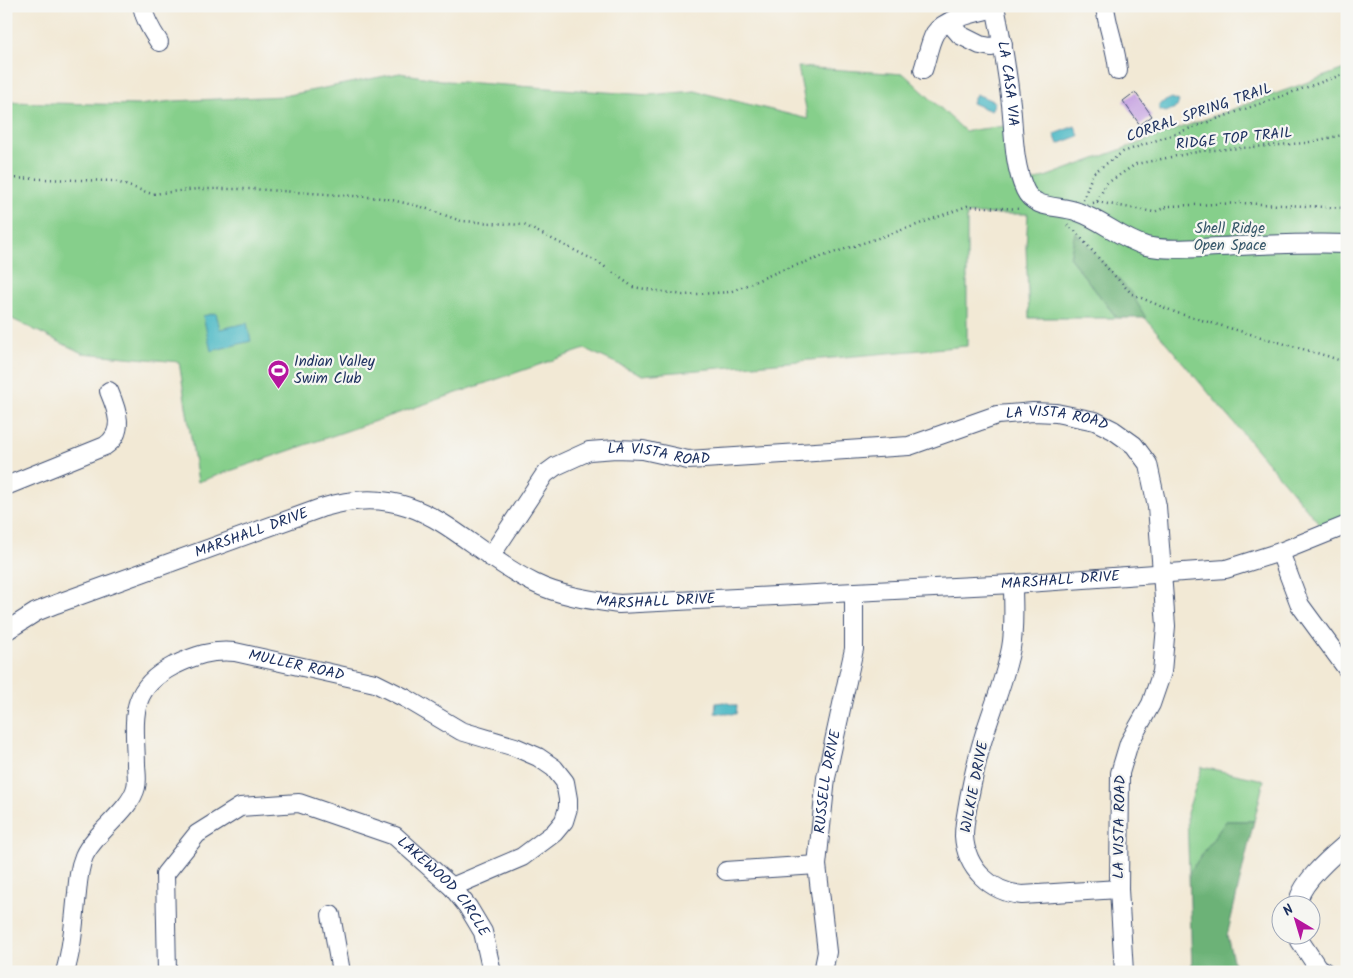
<svg xmlns="http://www.w3.org/2000/svg" width="1353" height="978" viewBox="0 0 1353 978" font-family="Kalam,sans-serif">
	<style>
		.green { fill: #86cf8b; stroke: #507f74 }
		.forest { fill: #6cb277; stroke: #44706a }
		.water { fill: #4ab8c4; stroke: #327491 }
		.building { fill: #c5a0e1 }
		.lines { fill: none; stroke-linecap: round; stroke-linejoin: round }
		.minor-casing { stroke: #3b4b70; stroke-width: 20 }
		.path { stroke: #3b4b70; stroke-width: 2.5; stroke-dasharray: 1 4; stroke-linecap: butt }
		.minor { stroke: #fff; stroke-width: 18 }
		.labels { text-anchor: middle; dominant-baseline: central; stroke-width: 4.5; stroke-linejoin: round; paint-order: stroke }
		.street-label { font-size: 15px; fill: #1b2f5e; stroke: #f6f6f2 }
		.park-label { font-size: 15px; fill: #365769; stroke: #f6f6f2 }
		.poi-label { font-size: 15px; fill: #1b2f5e; stroke: #f6f6f2; text-anchor: start }
	</style>
	<rect width="100%" height="100%" fill="#f6f6f2"/>
	<filter id="ink" filterUnits="userSpaceOnUse"><feTurbulence type="fractalNoise" baseFrequency=".02" numOctaves="2"/><feDisplacementMap in="SourceGraphic" scale="10" xChannelSelector="R" yChannelSelector="G"/><feConvolveMatrix kernelMatrix="1 2 1 2 8 2 1 2 1" color-interpolation-filters="sRGB"/></filter>
	<filter id="wash" filterUnits="userSpaceOnUse"><feTurbulence type="fractalNoise" baseFrequency=".0096" numOctaves="4" result="noise"/><feDisplacementMap in="SourceGraphic" scale="20" xChannelSelector="R" yChannelSelector="G"/><feGaussianBlur stdDeviation="1.12" result="paint"/><feColorMatrix in="noise" values="0 0 0 0 0 0 0 0 0 0 0 0 0 0 0 0 0 1.4 0 .05"/><feComposite in="paint" operator="in"/></filter>
	<g filter="url(#wash)">
		<rect width="100%" height="100%" fill="#f2e9d5"/>
		<!-- green -->
		<g class="green">
			<polygon points="798,67 904,74 965,131 1013,125 1017,162 1031,182 1347,68 1347,520 1323,528 1075,235 1070,258 1117,318 1029,318 1026,247 1028,214 967,214 967,346 642,375 585,349 198,482 179,362 82,353 6,316 6,102 138,105 173,101 284,96 400,73 447,81 649,95 695,91 808,119"/>
			<polygon points="1202,767 1264,780 1254,821 1226,821 1189,873 1187,813"/>
		</g>
		<!-- forest -->
		<g class="forest">
			<polygon points="1075,232 1132,294 1146,318 1117,318 1070,258"/>
			<polygon points="1226,821 1254,821 1227,936 1236,972 1192,972 1189,873"/>
		</g>
		<!-- water -->
		<g class="water">
			<polygon points="976,94 995,102 991,111 972,103"/>
			<polygon points="1172,98 1179,101 1177,107 1166,112 1159,110 1159,104"/>
			<polygon points="1075,126 1079,136 1058,144 1054,134"/>
			<polygon points="216,313 220,329 247,323 251,341 211,351 203,316"/>
			<polygon points="724,702 737,706 736,714 715,713 716,703"/>
		</g>
		<g id="blocks">
			<!-- building -->
			<polygon class="building" points="1135,92 1152,116 1140,125 1123,101"/>
		</g>
	</g>
	<g filter="url(#ink)">
		<use href="#blocks" fill-opacity="0" stroke="#3b4b70" stroke-width="1"/>
		<g class="lines">
			<defs>
				<g id="minor">
					<path d="M142,6C145,20 151,30 159,42"/>
					<path id="s1" d="M995,6C1002,40 1007,69 1011,104C1014,131 1013,164 1025,190C1034,210 1060,205 1078,212C1102,220 1121,239 1146,246C1168,251 1195,248 1218,247C1261,245 1304,242 1347,244"/>
					<path d="M1105,6C1107,28 1117,49 1118,71"/>
					<polyline points="951,21 954,28 960,35 980,45 991,47 1003,44"/>
					<path d="M923,70C927,59 929,43 935,33C945,18 979,12 995,8"/>
					<path d="M6,486L105,446C126,432 117,410 109,391"/>
					<polyline points="1280,552 1300,605 1347,669"/>
					<path id="s2" d="M490,557L545,474L556,466L589,451L616,449L643,450L688,460L909,446L997,415L1033,412L1056,413L1095,421L1113,430L1134,445L1148,464L1157,506L1166,626L1162,672L1151,704L1129,743L1120,773L1119,889L1124,972"/>
					<path d="M1013,584C1013,605 1015,627 1011,648C1005,679 992,709 983,739C977,758 973,779 969,798C967,811 964,823 964,836C966,869 991,892 1022,895L1119,889"/>
					<path id="s3" d="M6,631L36,612L56,604L321,508C421,477 456,544 534,583C560,596 591,600 619,604L1013,584L1226,569L1280,552L1347,525"/>
					<polyline points="726,871 817,865"/>
					<path d="M1298,906C1297,885 1332,856 1347,843"/>
					<polyline points="331,915 341,972"/>
					<polyline points="1300,936 1300,941 1318,968 1325,972"/>
					<path id="s4" d="M65,972C73,946 74,919 77,893C78,880 79,868 84,856C94,833 131,810 136,787C138,780 136,771 136,764C135,719 127,690 173,666C196,655 210,650 235,652L375,683L407,699L461,731L515,747L538,757L554,768L565,782L568,799V808L564,821L554,833L522,857L452,887"/>
					<path id="s5" d="M167,972L165,874L197,834L240,807L299,803L395,836L452,887L468,907L483,932L492,972"/>
					<path id="s6" d="M823,972L827,952L817,865L826,778L854,649V592"/>
				</g>
			</defs>
			<!-- minor casing -->
			<use href="#minor" class="minor-casing"/>
			<!-- path -->
			<g class="path">
				<polyline points="6,178 114,181 152,194 197,189 253,189 383,198 422,207 461,221 524,225 598,262 633,287 683,295 730,292 782,270 914,226 967,206 1020,209"/>
				<polyline points="1083,200 1093,173 1123,152 1347,73"/>
				<polyline points="1097,202 1154,212 1169,206 1240,203 1347,208"/>
				<polyline points="1093,203 1097,202 1106,184 1136,164 1202,151 1305,143 1347,134"/>
				<polyline points="1067,225 1075,231 1109,270 1132,294 1177,313 1327,356 1347,363"/>
			</g>
			<!-- minor -->
			<use href="#minor" class="minor"/>
		</g>
	</g>
	<!-- icons -->
	<defs>
		<symbol id="stadium-pin" viewBox="-11 -11 22 30"><path d="M0 17L-7.5 6A9.5 9.5 0 1 1 7.5 6Z" fill="#b5179e" stroke="#f6f6f2"/><path d="M0-5a6.5 5 0 1 0 0 10a6.5 5 0 1 0 0-10ZM-3.5-1.8h7v3.6h-7Z" fill="#fff"/></symbol>
	</defs>
	<g fill-rule="evenodd">
		<use href="#stadium-pin" x="266" y="358" width="25" height="34"/>
	</g>
	<g class="labels">
		<!-- street labels -->
		<g class="street-label">
			<text stroke="none"><textPath href="#s1" startOffset="79">LA CASA VIA</textPath></text>
			<text transform="translate(1199 113) rotate(-19)">CORRAL SPRING TRAIL</text>
			<text transform="translate(1234 139) rotate(-6)">RIDGE TOP TRAIL</text>
			<text stroke="none"><textPath href="#s2" startOffset="625">LA VISTA ROAD</textPath></text>
			<text stroke="none"><textPath href="#s2" startOffset="220">LA VISTA ROAD</textPath></text>
			<text stroke="none"><textPath href="#s3" startOffset="265">MARSHALL DRIVE</textPath></text>
			<text stroke="none"><textPath href="#s3" startOffset="1105">MARSHALL DRIVE</textPath></text>
			<text stroke="none"><textPath href="#s3" startOffset="700">MARSHALL DRIVE</textPath></text>
			<text stroke="none"><textPath href="#s4" startOffset="469">MULLER ROAD</textPath></text>
			<text stroke="none"><textPath href="#s6" startOffset="192">RUSSELL DRIVE</textPath></text>
			<text transform="translate(975 787) rotate(-79)">WILKIE DRIVE</text>
			<text transform="translate(1120 827) rotate(-89)">LA VISTA ROAD</text>
			<text stroke="none"><textPath href="#s5" startOffset="431">LAKEWOOD CIRCLE</textPath></text>
		</g>
		<!-- park labels -->
		<g class="park-label">
			<text x="1230" y="229">Shell Ridge<tspan x="1230" dy="17">Open Space</tspan></text>
		</g>
		<!-- poi labels -->
		<g class="poi-label">
			<text x="294" y="362">Indian Valley<tspan x="294" dy="17">Swim Club</tspan></text>
		</g>
	</g>
	<!-- margin -->
	<rect width="1353" height="978" fill="none" stroke="#f6f6f2" stroke-width="25"/>
	<!-- north arrow -->
	<g transform="translate(1296 920) rotate(322)"><circle r="24" fill="#f6f6f2" stroke="#9ea6b7"/>
	<path d="M0-4L9 19L0 12L-9 19Z" fill="#b5179e"/>
	<text y="-8" font-size="14" font-weight="bold" text-anchor="middle" fill="#1b2f5e">N</text>
	</g>
</svg>
